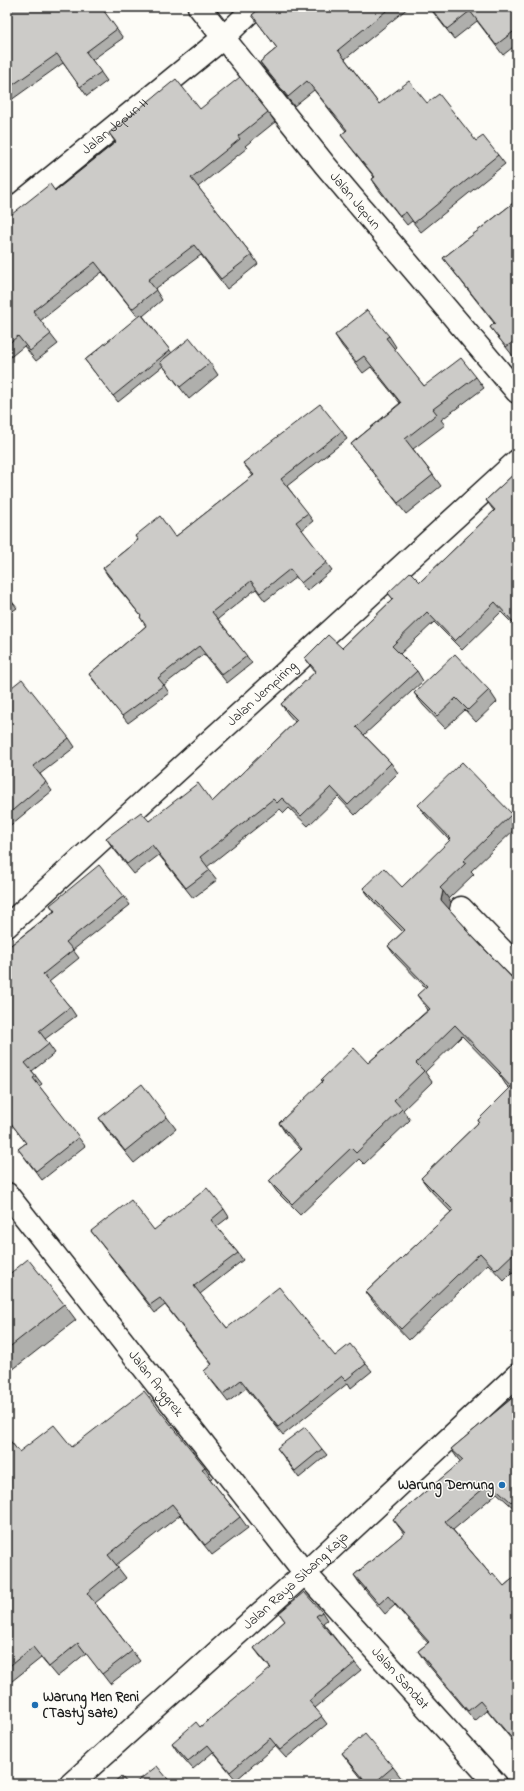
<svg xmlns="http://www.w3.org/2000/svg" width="524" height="1791" viewBox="0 0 524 1791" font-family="'Indie Flower',sans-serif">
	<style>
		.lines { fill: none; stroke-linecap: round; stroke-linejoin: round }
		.minor-casing { stroke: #1c1c1c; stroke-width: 25 }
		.major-casing { stroke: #1c1c1c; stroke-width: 25 }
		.minor { stroke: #fdfcf7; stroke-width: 22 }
		.major { stroke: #fdfcf7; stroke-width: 22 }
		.wall { fill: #afafac; stroke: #1c1c1c }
		.shaded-wall { fill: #8f8e8c; stroke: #1c1c1c }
		.building { fill: #cccbc8; stroke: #1c1c1c }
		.poi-dot { fill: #1f6fb2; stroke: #fdfcf7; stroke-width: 1.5 }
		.labels { text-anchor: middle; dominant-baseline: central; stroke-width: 3; stroke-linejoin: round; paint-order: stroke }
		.street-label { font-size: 14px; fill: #1c1c1c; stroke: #fdfcf7 }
		.poi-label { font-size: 14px; font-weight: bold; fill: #1c1c1c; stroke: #fdfcf7; text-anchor: end }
	</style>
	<rect width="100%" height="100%" fill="#fdfcf7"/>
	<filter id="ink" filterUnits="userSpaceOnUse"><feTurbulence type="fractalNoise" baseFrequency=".025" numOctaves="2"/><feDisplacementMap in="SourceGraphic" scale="8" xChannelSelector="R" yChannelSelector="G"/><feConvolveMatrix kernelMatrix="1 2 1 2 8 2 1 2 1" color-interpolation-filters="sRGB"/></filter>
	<g filter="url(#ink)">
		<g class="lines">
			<defs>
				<g id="minor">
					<path id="s1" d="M199,7L325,165L517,392"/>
					<path id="s2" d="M7,214L223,38L255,7"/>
					<polyline points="461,908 517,966"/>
					<path id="s3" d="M7,926L517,461"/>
					<path id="s4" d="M7,1194L305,1573L496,1784"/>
				</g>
				<g id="major">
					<path id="s5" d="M71,1784L305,1573L517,1375"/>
				</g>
			</defs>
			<!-- minor casing -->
			<use href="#minor" class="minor-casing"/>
			<!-- major casing -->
			<use href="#major" class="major-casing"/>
			<!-- minor -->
			<use href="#minor" class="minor"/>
			<!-- major -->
			<use href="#major" class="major"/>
		</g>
		<!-- wall -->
		<g class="wall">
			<polygon points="7,7 112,7 104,12 123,38 92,60 107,81 87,96 63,63 7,103"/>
			<polygon points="262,7 409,7 345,59 379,104 427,103 476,141 498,155 505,164 421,232 412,221 407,225 378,189 372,179 374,177 348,144 341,135 346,131 314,90 294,106 266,71 260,62 277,48 252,15"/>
			<polygon points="429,7 511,7 517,14 517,44 503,55 477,21 454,39"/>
			<polygon points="200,109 268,112 275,122 245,146 247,148 198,187 252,255 258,264 227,289 201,255 155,289 162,300 143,316 172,353 210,363 218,375 189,399 163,366 118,402 85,360 138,317 102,272 40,321 58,344 36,361 24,346 7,360 7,218 55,191 115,142 109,133"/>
			<polygon points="517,200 517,353 513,356 490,327 494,323 450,267 443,258"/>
			<polygon points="335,335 389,336 396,347 394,349 424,386 476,377 484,388 441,420 445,425 413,449 433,475 441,486 406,514 359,454 351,444 400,403 371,367 363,373 342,346"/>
			<polygon points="342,431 347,439 287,486 313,521 302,530 332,570 307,591 296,577 265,601 256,589 218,619 252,663 227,683 204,654 164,685 169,693 128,723 94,681 89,674 146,626 140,617 141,616 108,576 103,568 138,540 135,536 175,537 253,476 243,463"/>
			<polygon points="517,471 517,628 501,612 462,650 434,622 400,654 417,671 423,681 364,735 391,763 398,773 355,815 338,797 308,826 289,808 284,813 280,809 207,867 217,880 193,898 159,855 134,874 113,848 106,838 149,821 212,802 295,722 288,714 281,704 315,672 312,668 305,658 342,648 393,599 388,593 420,582 494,511 486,500"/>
			<polygon points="7,595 17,608 7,615"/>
			<polygon points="489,690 497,702 476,722 465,710 445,728 423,705 414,693"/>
			<polygon points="7,691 69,738 75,747 40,774 52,791 7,828"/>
			<polygon points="418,805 512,814 517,821 517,827 471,871 474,874 448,899 451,902 449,909 466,928 472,936 517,983 517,1268 504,1281 488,1264 409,1340 374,1303 366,1292 451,1212 429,1189 421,1178 479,1122 478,1120 510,1089 506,1085 499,1074 462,1036 425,1072 432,1082 403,1110 410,1120 364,1164 359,1159 300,1215 277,1192 269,1181 301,1150 286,1134 279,1123 323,1082 321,1080 368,1063 428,1010 425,1006 417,995 426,988 396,957 388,946 403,932 371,899 363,888 402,887 450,841 426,816"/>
			<polygon points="124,896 130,905 73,950 79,958 49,982 70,1007 76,1016 45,1039 55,1053 32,1071 42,1084 39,1086 85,1146 42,1180 18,1149 26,1143 7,1118 7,948 54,911 50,905"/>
			<polygon points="167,1117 176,1129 134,1163 107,1130 99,1118"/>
			<polygon points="224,1209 229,1217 216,1227 238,1253 243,1260 200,1294 227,1328 366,1364 372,1371 351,1388 348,1383 283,1435 246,1388 228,1402 204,1371 212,1365 165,1305 155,1313 91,1231 154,1230"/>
			<polygon points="7,1276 64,1304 76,1320 7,1374"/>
			<polygon points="517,1394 517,1511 497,1493 453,1530 491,1575 504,1586 517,1575 517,1746 487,1710 475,1721 424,1660 418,1651 428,1643 395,1605 385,1614 360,1584 354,1575 404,1534 393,1519 461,1462 458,1459 451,1449"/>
			<polygon points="7,1437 19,1452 72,1447 205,1467 212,1478 210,1479 240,1517 248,1528 212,1555 180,1515 116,1565 126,1578 95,1603 132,1651 140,1661 110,1684 86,1653 57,1677 41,1658 7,1685"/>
			<polygon points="277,1448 322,1449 327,1455 299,1478"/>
			<polygon points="322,1612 327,1620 323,1623 355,1663 361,1670 315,1708 327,1724 286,1758 275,1746 236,1780 213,1752 193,1769 177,1751 172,1743 200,1727 271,1669 260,1656 254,1648 285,1621 279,1613"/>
			<polygon points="342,1753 393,1767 402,1779 396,1784 366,1784 351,1765"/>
		</g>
		<!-- shaded-wall -->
		<polygon class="shaded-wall" points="443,891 451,902 449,911 441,900"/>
		<!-- building -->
		<g class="building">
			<polygon points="7,7 101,7 117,29 86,52 101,72 80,87 57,54 7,89"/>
			<polygon points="262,7 391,7 338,50 379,104 409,81 427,103 439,94 476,141 483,136 498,155 414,223 406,212 400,216 372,179 375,177 341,135 347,130 307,81 288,97 260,62 277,48 252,15"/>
			<polygon points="430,7 511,7 517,14 517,29 496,45 470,11 447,29"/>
			<polygon points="240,77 268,112 238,136 240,139 191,178 252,255 221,279 194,245 148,280 156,290 132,309 95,262 33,311 51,334 30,351 18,336 7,345 7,218 50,184 55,191 116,142 109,133 176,79 200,109"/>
			<polygon points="517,200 517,339 506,347 490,327 495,323 443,258"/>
			<polygon points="367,310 389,336 386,338 424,386 461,358 476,377 433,409 437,414 405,439 433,475 398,503 351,444 401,403 364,356 356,362 335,335"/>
			<polygon points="141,314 170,350 113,396 85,360"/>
			<polygon points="190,338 210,363 180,387 160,362"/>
			<polygon points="320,404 342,431 281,479 308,513 296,522 327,562 301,583 290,569 260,593 251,581 212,612 247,656 222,675 199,646 158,678 164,685 122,716 89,674 146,626 140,617 141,616 103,568 138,540 135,536 160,516 175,537 254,475 243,463"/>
			<polygon points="517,471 517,626 495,602 455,641 427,612 392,646 417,671 356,727 391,763 348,805 331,787 301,816 282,798 277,803 273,799 200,857 210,870 186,888 152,845 127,864 106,838 141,812 149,821 198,783 212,802 297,720 281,704 316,671 305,658 328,635 342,648 393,599 388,593 410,572 420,582 495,510 486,500"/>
			<polygon points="7,595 12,601 7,605"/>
			<polygon points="455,654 489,690 468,710 456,698 437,716 414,693"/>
			<polygon points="22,679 69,738 33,766 46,782 7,815 7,691"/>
			<polygon points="462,762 512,814 463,861 466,863 440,888 443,891 441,900 466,928 465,929 517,983 517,1250 496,1270 480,1253 401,1329 366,1292 453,1210 421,1178 479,1122 478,1120 511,1087 499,1074 501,1073 455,1025 416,1063 424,1071 394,1100 402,1109 356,1153 351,1148 292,1204 269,1181 302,1149 279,1123 323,1081 321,1080 354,1048 368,1063 430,1009 417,995 427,986 388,946 405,930 363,888 384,868 402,887 451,839 418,805"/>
			<polygon points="99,865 124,896 66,942 73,950 43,974 70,1007 39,1031 49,1044 25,1063 36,1076 33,1078 79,1137 36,1171 18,1149 26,1143 7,1118 7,948 55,911 50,905"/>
			<polygon points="142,1084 167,1117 125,1151 99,1118"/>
			<polygon points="207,1188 224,1209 211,1220 238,1253 194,1286 227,1328 279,1287 335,1356 350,1344 366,1364 346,1380 342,1376 278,1427 241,1380 223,1394 204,1371 212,1364 160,1298 150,1305 91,1231 131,1200 154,1230"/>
			<polygon points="28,1259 64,1304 7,1349 7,1276"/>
			<polygon points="144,1391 205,1467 202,1469 240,1517 205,1545 172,1504 108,1555 118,1567 87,1593 132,1651 102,1674 78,1643 49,1667 33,1647 7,1668 7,1437 19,1452 54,1425 72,1447"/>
			<polygon points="517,1394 517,1496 511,1502 490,1483 445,1521 491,1575 493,1573 504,1586 517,1575 517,1740 515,1742 480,1701 468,1711 418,1651 429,1642 388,1596 379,1604 354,1575 405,1533 393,1519 463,1460 451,1449"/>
			<polygon points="305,1427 322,1449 295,1471 277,1448"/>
			<polygon points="304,1592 322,1612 316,1616 355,1663 309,1701 322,1716 280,1750 270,1738 230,1772 208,1745 188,1761 172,1743 196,1722 200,1727 271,1668 254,1648 285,1621 279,1613"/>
			<polygon points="365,1734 393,1767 373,1784 368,1784 342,1753"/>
			<polygon points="157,1766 172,1784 134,1784"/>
			<polygon points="121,1776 128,1784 112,1784"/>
		</g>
	</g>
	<!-- markers -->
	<g class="poi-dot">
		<circle cx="502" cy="1485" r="4"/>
		<circle cx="35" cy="1705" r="4"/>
	</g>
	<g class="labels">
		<!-- street labels -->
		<g class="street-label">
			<text stroke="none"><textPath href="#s2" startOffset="139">Jalan Jepun II</textPath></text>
			<text stroke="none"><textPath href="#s1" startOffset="249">Jalan Jepun</textPath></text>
			<text stroke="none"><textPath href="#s3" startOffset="345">Jalan Jempiring</textPath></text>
			<text stroke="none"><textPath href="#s4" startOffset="241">Jalan Anggrek</textPath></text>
			<text stroke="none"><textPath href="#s5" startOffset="303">Jalan Raya Sibang Kaja</textPath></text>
			<text stroke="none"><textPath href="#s4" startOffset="624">Jalan Sandat</textPath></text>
		</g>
		<!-- poi labels -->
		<g class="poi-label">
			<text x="494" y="1485">Warung Demung</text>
			<text x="43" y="1697" text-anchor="start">Warung Men Reni<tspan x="43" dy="16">(Tasty sate)</tspan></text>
		</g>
	</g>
	<!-- margin -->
	<rect width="524" height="1791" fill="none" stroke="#fdfcf7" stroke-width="24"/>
	<rect x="12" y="12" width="500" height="1767" fill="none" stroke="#1c1c1c" stroke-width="1.5" filter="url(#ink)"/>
</svg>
